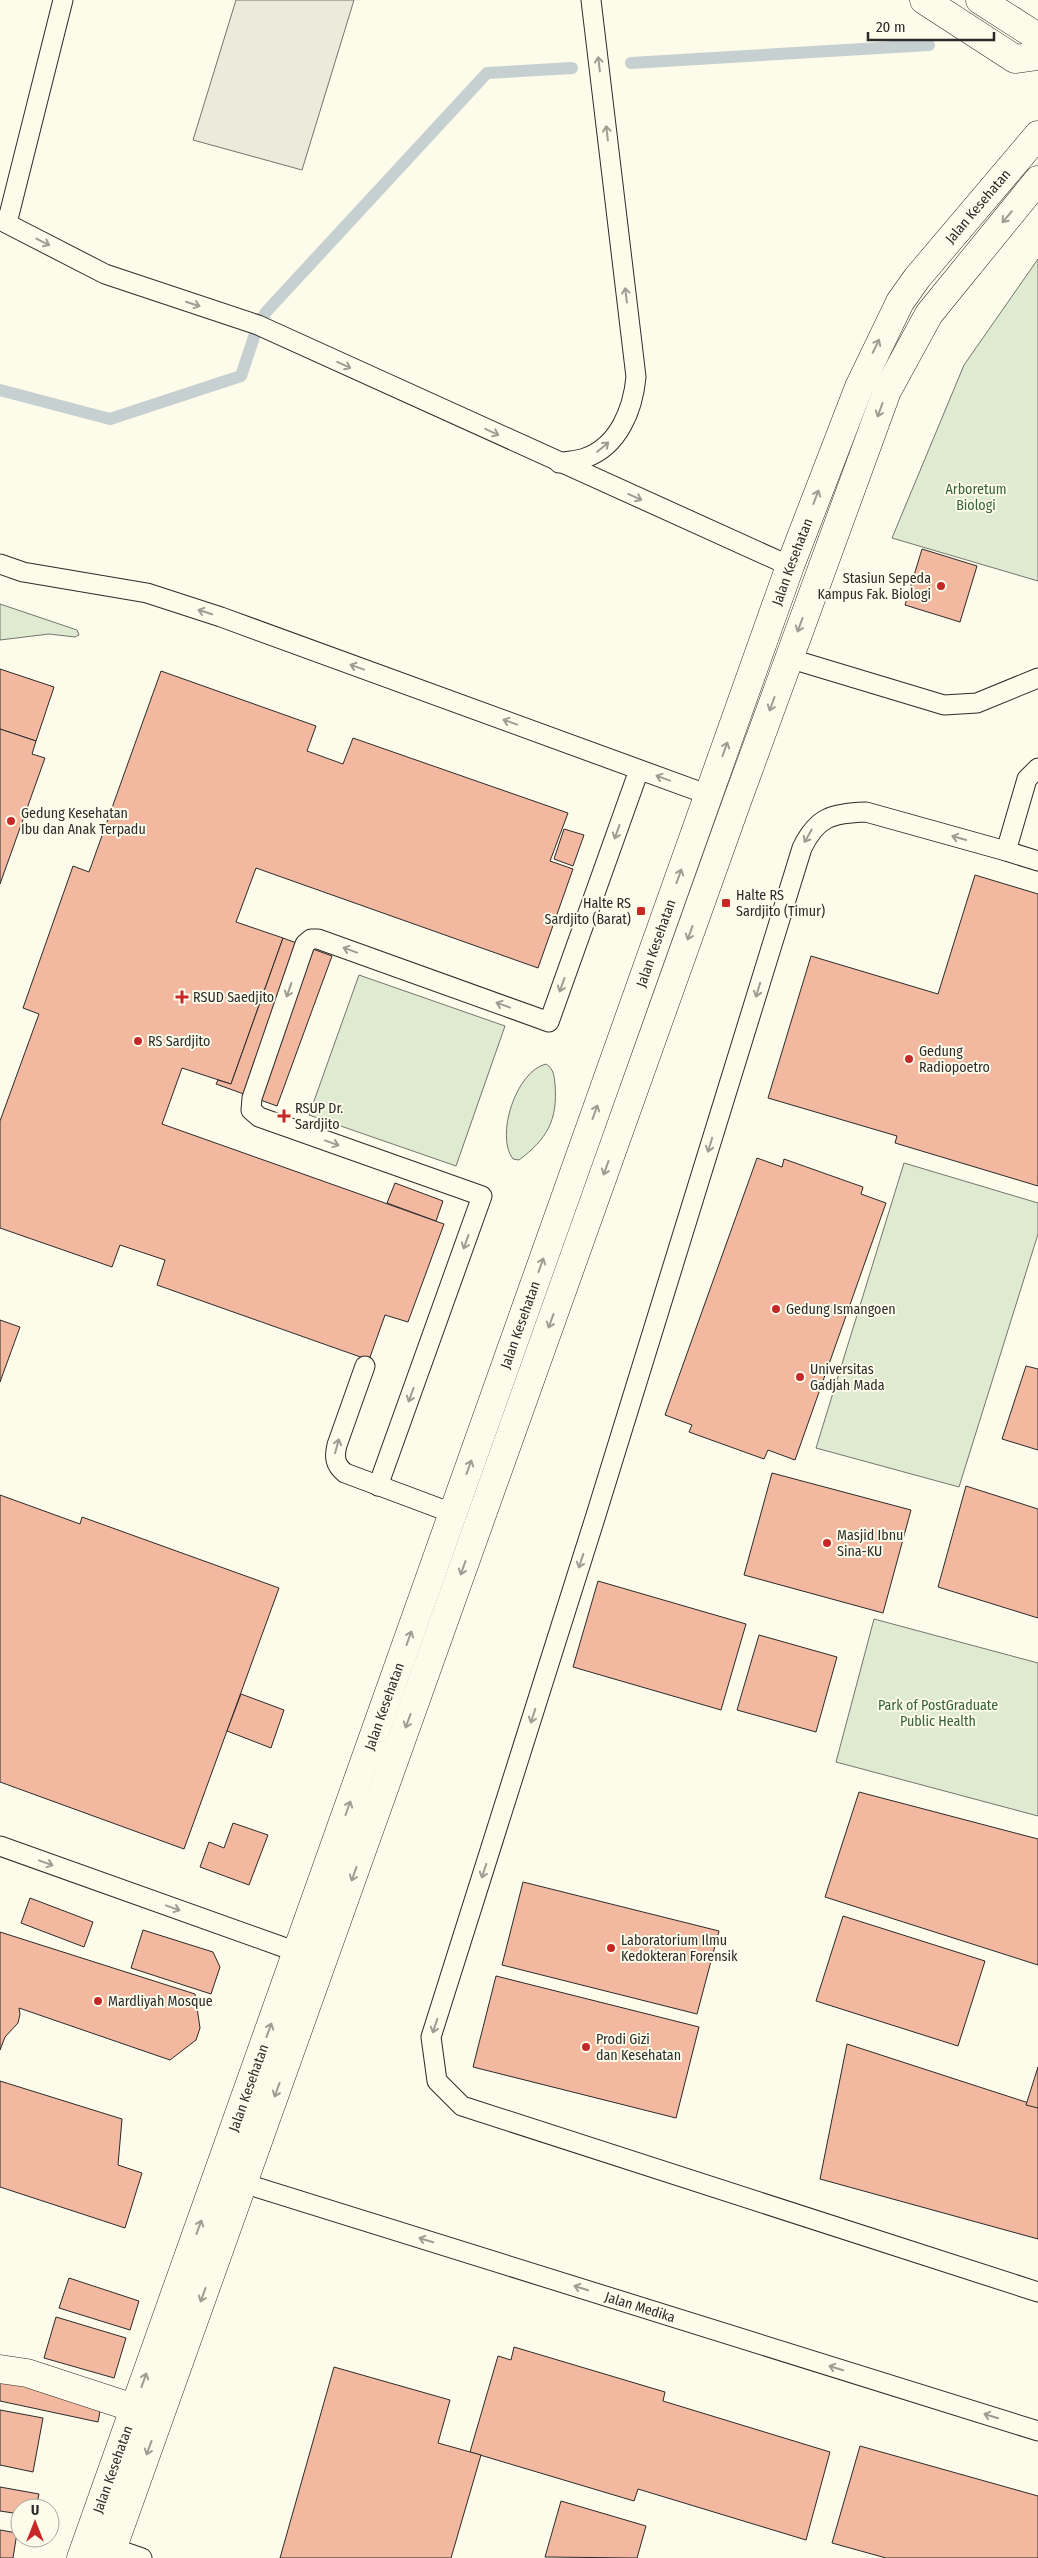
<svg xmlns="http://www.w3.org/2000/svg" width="1038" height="2558" viewBox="0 0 1038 2558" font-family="'Fira Sans Condensed',sans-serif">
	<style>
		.green { fill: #deebd1; stroke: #74746e }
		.parking { fill: #eceadb; stroke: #74746e }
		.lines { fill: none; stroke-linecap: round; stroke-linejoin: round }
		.stream { stroke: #c7d0d0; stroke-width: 12 }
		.building { fill: #f2b8a0; stroke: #2b2b2b }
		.lane-casing { stroke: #2b2b2b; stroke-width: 21 }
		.street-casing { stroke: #2b2b2b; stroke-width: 29 }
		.secondary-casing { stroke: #2b2b2b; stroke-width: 29 }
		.lane { stroke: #fdfbea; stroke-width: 19 }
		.street { stroke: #fdfbea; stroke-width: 28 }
		.secondary { stroke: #fdfbea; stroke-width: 28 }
		.oneway { stroke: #9e9d94 }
		.poi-dot { fill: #c62828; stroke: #fdfbea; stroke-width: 2 }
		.labels { text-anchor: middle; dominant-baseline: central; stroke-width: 4; stroke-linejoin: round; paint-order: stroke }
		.street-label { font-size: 14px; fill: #2b2b2b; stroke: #fdfbea }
		.park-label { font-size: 14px; fill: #34623c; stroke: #fdfbea }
		.poi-label { font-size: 14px; fill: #2b2b2b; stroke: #fdfbea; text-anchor: start }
	</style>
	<rect width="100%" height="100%" fill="#fdfbea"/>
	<!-- green -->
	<g class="green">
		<polygon points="1038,259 1038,581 892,538 964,365"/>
		<polygon points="0,604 77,630 79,635 75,637 49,634 0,640"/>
		<polygon points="359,975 505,1026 456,1166 309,1115"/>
		<path d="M546,1064C554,1069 554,1076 555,1084C558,1120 547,1139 519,1160L513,1159C495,1136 516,1071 546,1064Z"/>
		<polygon points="904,1163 1038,1203 1038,1234 959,1487 816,1448"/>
		<polygon points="874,1619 1038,1663 1038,1816 836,1762"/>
	</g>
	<!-- parking -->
	<polygon class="parking" points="236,0 354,0 302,170 193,140"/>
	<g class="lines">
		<!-- stream -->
		<g class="stream">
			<polyline points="631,63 929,45"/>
			<polyline points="0,390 110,419 241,376 258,325 266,312 487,73 572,68"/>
		</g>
	</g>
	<!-- building -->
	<g class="building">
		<polygon points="922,549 977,566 960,622 905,605"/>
		<polygon points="0,669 54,687 36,741 0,729"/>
		<polygon points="161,671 316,726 307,751 343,764 353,738 568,813 550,861 573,869 538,968 256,868 236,922 283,938 231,1084 182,1068 162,1124 444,1224 408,1322 385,1315 369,1360 157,1285 165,1260 120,1245 112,1267 0,1228 0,1121 39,1014 23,1008 73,866 89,872"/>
		<polygon points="0,729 36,741 32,754 45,758 0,884"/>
		<polygon points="564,829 584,835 573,866 554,859"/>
		<polygon points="975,875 1038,894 1038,1186 895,1143 897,1136 768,1098 811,956 938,994"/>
		<polygon points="283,938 332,956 277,1106 216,1084 218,1080 231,1084"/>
		<polygon points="757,1158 782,1167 784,1159 863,1187 861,1194 886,1203 795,1460 768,1450 764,1459 689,1432 692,1425 665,1415"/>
		<polygon points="395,1183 443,1201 436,1221 387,1203"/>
		<polygon points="0,1320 20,1327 0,1382"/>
		<polygon points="1026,1366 1038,1369 1038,1450 1002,1439"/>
		<polygon points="772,1473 911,1510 883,1613 744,1575"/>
		<polygon points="966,1486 1038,1509 1038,1618 938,1587"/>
		<polygon points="0,1495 80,1524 82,1517 279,1588 184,1849 0,1782"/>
		<polygon points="598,1581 746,1624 721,1710 573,1667"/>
		<polygon points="759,1635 837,1657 816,1732 737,1710"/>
		<polygon points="241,1694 284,1710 271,1748 227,1731"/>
		<polygon points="859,1792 1038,1839 1038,1965 825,1897"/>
		<polygon points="233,1823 268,1835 249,1885 200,1867 209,1842 224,1848"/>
		<polygon points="523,1882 719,1931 697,2014 502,1965"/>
		<polygon points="30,1898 93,1922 84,1947 21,1923"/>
		<polygon points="843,1916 985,1961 958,2046 816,2001"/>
		<polygon points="143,1930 213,1952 220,1967 211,1994 131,1968"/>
		<polygon points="0,1932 195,1994 200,2028 196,2040 170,2060 19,2008 20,2014 18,2023 5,2037 0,2050"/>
		<polygon points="496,1976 699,2027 676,2118 473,2067"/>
		<polygon points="847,2044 1038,2106 1038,2239 820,2179"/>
		<polygon points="1038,2067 1038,2108 1026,2105"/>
		<polygon points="0,2081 122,2119 118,2165 142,2173 125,2228 0,2187"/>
		<polygon points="69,2278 139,2301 130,2330 59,2308"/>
		<polygon points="56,2317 126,2338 114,2378 44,2358"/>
		<polygon points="514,2347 665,2392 663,2401 830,2452 806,2540 638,2489 634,2501 470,2452 498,2356 511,2360"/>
		<polygon points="334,2367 450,2400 438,2443 481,2455 451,2558 280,2558"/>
		<polygon points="0,2373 103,2396 98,2422 0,2401"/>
		<polygon points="0,2410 43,2418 33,2472 0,2465"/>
		<polygon points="860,2446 1038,2496 1038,2558 886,2558 832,2543"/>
		<polygon points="0,2487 39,2494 36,2508 20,2508 20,2514 0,2511"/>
		<polygon points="561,2501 646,2526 637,2558 545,2557"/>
		<polygon points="0,2530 17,2533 13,2558 0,2558"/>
	</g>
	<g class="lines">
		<defs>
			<g id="lane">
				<polyline points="0,220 105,274 258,325 790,566"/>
				<polyline points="7,223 63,0"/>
				<path d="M559,463C567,461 577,461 585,458C619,446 633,409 636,377L591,0"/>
				<polyline points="0,564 23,572 147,593 221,617 709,795"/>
				<polyline points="788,658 944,705 977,703 1038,678"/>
				<polyline points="1038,768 1027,779 1006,851 1038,861"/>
				<path d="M1006,851L866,812C832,813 817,817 802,848L596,1515L431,2037L437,2081L462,2106L1038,2292"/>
				<path d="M365,1366L337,1445C334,1457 335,1465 345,1473L452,1513"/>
				<polyline points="378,1486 482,1196 259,1117 251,1110 252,1098 305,944 311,939 318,939 549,1022 639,770"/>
				<polyline points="0,1846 297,1952"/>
				<path id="s1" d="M243,2183L1038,2431"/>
				<polyline points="113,2548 142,2558"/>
			</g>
			<g id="street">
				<polyline points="924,0 1015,59 1038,56"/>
				<polyline points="980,0 1033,34 1038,47"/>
				<polyline points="0,2369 27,2373 134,2408"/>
			</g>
			<g id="secondary">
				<path id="s2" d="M81,2558L790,566L859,387L900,302L917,278L1038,135"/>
				<polyline points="109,2558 736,804 887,391 929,314 1038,180"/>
			</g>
		</defs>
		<!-- lane casing -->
		<use href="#lane" class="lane-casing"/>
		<!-- street casing -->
		<use href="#street" class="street-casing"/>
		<!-- secondary casing -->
		<use href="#secondary" class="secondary-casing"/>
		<!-- lane -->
		<use href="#lane" class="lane"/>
		<!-- street -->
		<use href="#street" class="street"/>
		<!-- secondary -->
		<use href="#secondary" class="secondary"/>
	</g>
	<!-- one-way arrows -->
	<defs><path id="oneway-shaft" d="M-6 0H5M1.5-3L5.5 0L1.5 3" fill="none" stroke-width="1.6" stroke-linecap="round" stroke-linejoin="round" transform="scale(1.25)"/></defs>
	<g class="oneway">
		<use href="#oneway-shaft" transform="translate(599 64) rotate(-97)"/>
		<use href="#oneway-shaft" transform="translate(607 133) rotate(-97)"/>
		<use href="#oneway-shaft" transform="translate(1007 217) rotate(130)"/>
		<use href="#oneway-shaft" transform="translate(43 242) rotate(27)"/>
		<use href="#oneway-shaft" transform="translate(626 295) rotate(-97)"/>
		<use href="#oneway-shaft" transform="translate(193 304) rotate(18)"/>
		<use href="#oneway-shaft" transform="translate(876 346) rotate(-64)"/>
		<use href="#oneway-shaft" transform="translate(344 365) rotate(25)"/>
		<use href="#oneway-shaft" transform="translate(880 410) rotate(110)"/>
		<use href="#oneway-shaft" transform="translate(492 432) rotate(25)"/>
		<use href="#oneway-shaft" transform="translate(603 447) rotate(-40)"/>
		<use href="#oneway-shaft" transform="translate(635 497) rotate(24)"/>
		<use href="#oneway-shaft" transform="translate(816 497) rotate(-69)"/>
		<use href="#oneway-shaft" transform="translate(205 612) rotate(-162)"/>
		<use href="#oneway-shaft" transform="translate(800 625) rotate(110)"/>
		<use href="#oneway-shaft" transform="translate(357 667) rotate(-160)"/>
		<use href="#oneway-shaft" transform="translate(772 704) rotate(110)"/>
		<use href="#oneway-shaft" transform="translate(510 722) rotate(-160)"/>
		<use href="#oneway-shaft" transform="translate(725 749) rotate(-70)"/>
		<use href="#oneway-shaft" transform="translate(663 778) rotate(-160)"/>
		<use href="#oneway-shaft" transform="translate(617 832) rotate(110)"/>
		<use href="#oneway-shaft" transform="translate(808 836) rotate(120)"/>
		<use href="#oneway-shaft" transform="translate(959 838) rotate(-164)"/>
		<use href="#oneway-shaft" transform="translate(679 876) rotate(-70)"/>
		<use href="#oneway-shaft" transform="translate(690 933) rotate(110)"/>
		<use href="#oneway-shaft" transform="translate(350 950) rotate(-160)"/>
		<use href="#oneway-shaft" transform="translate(562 985) rotate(110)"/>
		<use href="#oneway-shaft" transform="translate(289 990) rotate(109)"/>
		<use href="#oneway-shaft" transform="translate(758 990) rotate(107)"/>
		<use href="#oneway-shaft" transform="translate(503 1005) rotate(-160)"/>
		<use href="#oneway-shaft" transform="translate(595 1112) rotate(-70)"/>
		<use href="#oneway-shaft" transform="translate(332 1143) rotate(20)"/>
		<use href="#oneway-shaft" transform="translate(710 1145) rotate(107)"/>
		<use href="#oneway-shaft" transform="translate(606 1168) rotate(110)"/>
		<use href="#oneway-shaft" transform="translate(466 1242) rotate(110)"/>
		<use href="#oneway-shaft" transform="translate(541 1265) rotate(-70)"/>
		<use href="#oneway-shaft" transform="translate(551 1321) rotate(110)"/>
		<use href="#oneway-shaft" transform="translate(411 1395) rotate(110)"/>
		<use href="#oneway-shaft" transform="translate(337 1446) rotate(-75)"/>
		<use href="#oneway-shaft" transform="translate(469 1467) rotate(-70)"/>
		<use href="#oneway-shaft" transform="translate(581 1561) rotate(108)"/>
		<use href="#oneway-shaft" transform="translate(463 1568) rotate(110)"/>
		<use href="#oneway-shaft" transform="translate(409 1638) rotate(-70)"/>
		<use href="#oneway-shaft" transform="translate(533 1716) rotate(108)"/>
		<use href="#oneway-shaft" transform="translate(408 1721) rotate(110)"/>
		<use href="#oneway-shaft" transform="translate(348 1808) rotate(-70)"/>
		<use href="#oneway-shaft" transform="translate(46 1863) rotate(20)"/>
		<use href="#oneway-shaft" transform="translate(484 1871) rotate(108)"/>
		<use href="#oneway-shaft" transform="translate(354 1874) rotate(110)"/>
		<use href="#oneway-shaft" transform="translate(173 1908) rotate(20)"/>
		<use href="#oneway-shaft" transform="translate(435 2026) rotate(108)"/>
		<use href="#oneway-shaft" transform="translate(269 2030) rotate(-70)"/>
		<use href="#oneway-shaft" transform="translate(277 2090) rotate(110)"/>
		<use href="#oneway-shaft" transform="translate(199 2227) rotate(-70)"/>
		<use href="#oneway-shaft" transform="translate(426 2240) rotate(-163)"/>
		<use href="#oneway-shaft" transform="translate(581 2288) rotate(-163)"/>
		<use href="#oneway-shaft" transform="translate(203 2295) rotate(110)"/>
		<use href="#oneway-shaft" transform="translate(836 2368) rotate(-163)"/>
		<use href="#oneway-shaft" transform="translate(144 2380) rotate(-70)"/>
		<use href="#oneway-shaft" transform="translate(991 2416) rotate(-163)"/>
		<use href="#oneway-shaft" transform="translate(149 2448) rotate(110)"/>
	</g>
	<!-- markers -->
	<g class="poi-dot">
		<circle cx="941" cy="586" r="5"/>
		<circle cx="11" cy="821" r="5"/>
		<rect x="721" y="898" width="10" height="10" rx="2.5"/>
		<rect x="636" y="906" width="10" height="10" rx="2.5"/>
		<path d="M179.5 989.5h5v5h5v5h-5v5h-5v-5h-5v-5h5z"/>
		<circle cx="138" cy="1041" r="5"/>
		<circle cx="909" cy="1059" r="5"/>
		<path d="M281.5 1108.5h5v5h5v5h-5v5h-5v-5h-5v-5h5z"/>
		<circle cx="776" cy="1309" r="5"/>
		<circle cx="800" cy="1377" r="5"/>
		<circle cx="827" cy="1543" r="5"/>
		<circle cx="611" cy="1948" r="5"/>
		<circle cx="98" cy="2001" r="5"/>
		<circle cx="586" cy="2047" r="5"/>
	</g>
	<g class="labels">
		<!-- street labels -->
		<g class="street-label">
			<text stroke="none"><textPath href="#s2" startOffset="2524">Jalan Kesehatan</textPath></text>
			<text stroke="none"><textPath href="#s2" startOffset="2119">Jalan Kesehatan</textPath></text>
			<text stroke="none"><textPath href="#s2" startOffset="1714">Jalan Kesehatan</textPath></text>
			<text stroke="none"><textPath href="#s2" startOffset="1309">Jalan Kesehatan</textPath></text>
			<text stroke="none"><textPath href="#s2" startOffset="904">Jalan Kesehatan</textPath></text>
			<text stroke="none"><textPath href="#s2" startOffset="499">Jalan Kesehatan</textPath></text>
			<text stroke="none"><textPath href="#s1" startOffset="416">Jalan Medika</textPath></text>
			<text stroke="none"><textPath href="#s2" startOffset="94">Jalan Kesehatan</textPath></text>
		</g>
		<!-- park labels -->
		<g class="park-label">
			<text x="976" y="489">Arboretum<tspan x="976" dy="16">Biologi</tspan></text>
			<text x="938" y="1705">Park of PostGraduate<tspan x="938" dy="16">Public Health</tspan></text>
		</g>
		<!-- poi labels -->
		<g class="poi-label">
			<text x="931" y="578" text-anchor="end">Stasiun Sepeda<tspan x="931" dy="16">Kampus Fak. Biologi</tspan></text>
			<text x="21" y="813">Gedung Kesehatan<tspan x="21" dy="16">Ibu dan Anak Terpadu</tspan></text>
			<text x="736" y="895">Halte RS<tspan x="736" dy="16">Sardjito (Timur)</tspan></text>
			<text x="631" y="903" text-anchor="end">Halte RS<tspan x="631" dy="16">Sardjito (Barat)</tspan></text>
			<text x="193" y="997">RSUD Saedjito</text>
			<text x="148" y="1041">RS Sardjito</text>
			<text x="919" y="1051">Gedung<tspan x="919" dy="16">Radiopoetro</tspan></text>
			<text x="295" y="1108">RSUP Dr.<tspan x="295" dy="16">Sardjito</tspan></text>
			<text x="786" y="1309">Gedung Ismangoen</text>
			<text x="810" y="1369">Universitas<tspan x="810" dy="16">Gadjah Mada</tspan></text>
			<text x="837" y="1535">Masjid Ibnu<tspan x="837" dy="16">Sina-KU</tspan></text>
			<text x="621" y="1940">Laboratorium Ilmu<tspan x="621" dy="16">Kedokteran Forensik</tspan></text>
			<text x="108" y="2001">Mardliyah Mosque</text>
			<text x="596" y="2039">Prodi Gizi<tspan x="596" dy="16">dan Kesehatan</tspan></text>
		</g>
	</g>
	<!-- north arrow -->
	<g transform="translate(35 2523)"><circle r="24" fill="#fdfbea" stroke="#a9a89e"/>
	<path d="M0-4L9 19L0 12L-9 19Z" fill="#c62828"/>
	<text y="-8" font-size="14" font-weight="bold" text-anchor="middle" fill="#2b2b2b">U</text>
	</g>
	<!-- scale -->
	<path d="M868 32v8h126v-8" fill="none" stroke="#2b2b2b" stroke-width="2.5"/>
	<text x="876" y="32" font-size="15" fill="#2b2b2b" stroke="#fdfbea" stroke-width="4" paint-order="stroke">20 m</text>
</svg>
